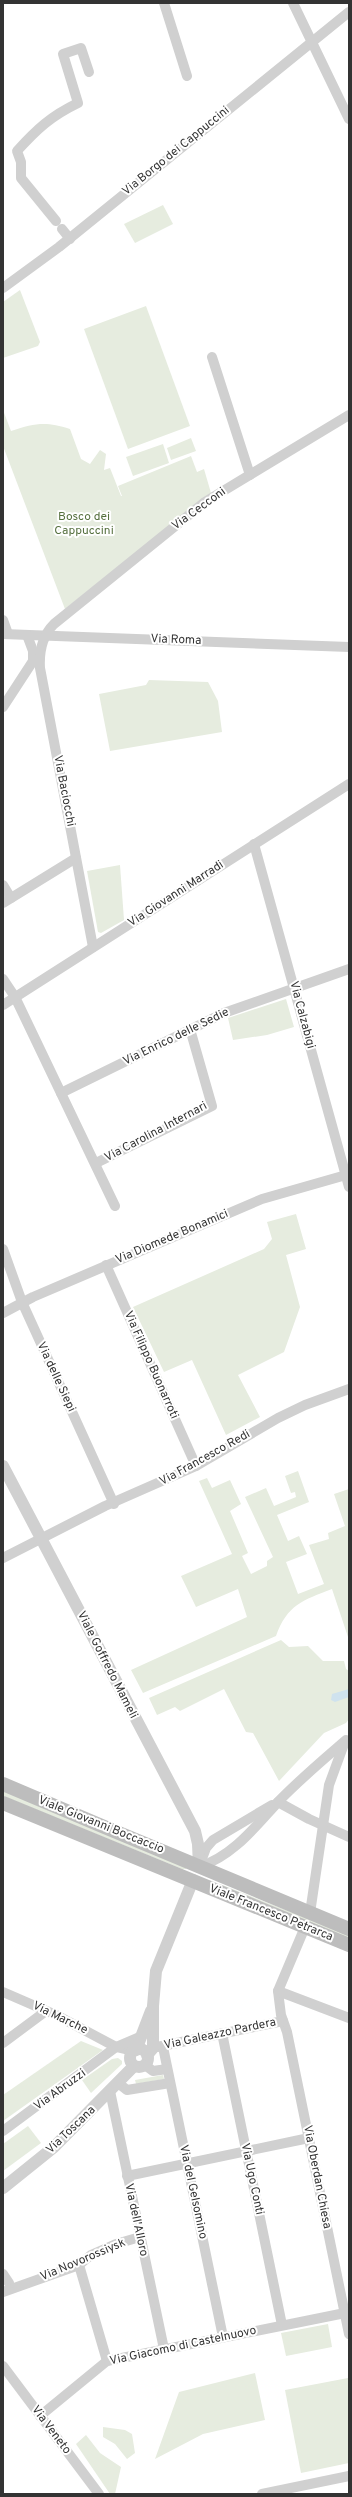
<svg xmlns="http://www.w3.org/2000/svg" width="352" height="2497" viewBox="0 0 352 2497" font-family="Overpass,sans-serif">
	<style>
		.green { fill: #e6ecdf }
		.water { fill: #cfe2ee }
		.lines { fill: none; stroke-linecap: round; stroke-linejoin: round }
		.minor { stroke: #d0d0d0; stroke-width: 10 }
		.tertiary { stroke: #d0d0d0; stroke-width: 12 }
		.secondary { stroke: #bdbdbd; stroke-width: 14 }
		.labels { text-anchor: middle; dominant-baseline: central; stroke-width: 4; stroke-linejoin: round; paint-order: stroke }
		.street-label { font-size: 12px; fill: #333; stroke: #fff }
		.park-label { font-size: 12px; fill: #56703f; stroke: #fff }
	</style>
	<rect width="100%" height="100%" fill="#fff"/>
	<!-- green -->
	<g class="green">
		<polygon points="163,205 173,224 135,243 124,224"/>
		<polygon points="20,290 40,342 38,346 3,358 3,302"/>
		<polygon points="146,306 190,426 128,449 84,329"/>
		<path d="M3,410L11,431C35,423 46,421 70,429L81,459L90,464L100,450L106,454L104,470L110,468L121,496H122L118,486L191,456L197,472L204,469L211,493L65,609L3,446Z"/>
		<polygon points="191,438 196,451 171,460 167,448"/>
		<polygon points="163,444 169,463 133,476 126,457"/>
		<polygon points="149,680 208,682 218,701 222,732 110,751 99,694 146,685"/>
		<polygon points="120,865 124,920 101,933 98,932 87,871"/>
		<polygon points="286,999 294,1027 267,1035 233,1040 228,1018"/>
		<polygon points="296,1214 306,1249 286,1255 300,1307 284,1352 238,1375 260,1417 226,1435 192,1360 164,1372 133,1307 264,1249 272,1239 267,1222"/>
		<path d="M298,1471L309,1502L277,1515L288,1541L299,1536L307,1554L286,1562L298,1594L324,1584L309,1545L329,1539L328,1533L345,1526L334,1494L349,1489V1640L332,1589C303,1600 287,1605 276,1636L143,1693L131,1670L247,1617L238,1589L196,1607L181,1576L232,1554L199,1481L207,1478L212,1488L230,1480L241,1504L230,1511L248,1553L242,1556L251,1574L267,1566V1561L273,1557L245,1497L266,1488L274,1506L296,1497L295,1492L291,1493L285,1476Z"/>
		<polygon points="281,1640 289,1647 308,1646 323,1661 344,1661 346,1669 349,1671 349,1719 346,1723 324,1733 279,1781 253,1733 246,1732 224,1689 180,1711 175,1707 157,1715 149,1698"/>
		<polygon points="3,1789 186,1866 186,1869 182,1869 3,1796"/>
		<polygon points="220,1884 349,1935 349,1941 223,1888"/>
		<polygon points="81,2041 103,2050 3,2121 3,2095"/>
		<polygon points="118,2058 122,2061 122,2064 91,2093 82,2080 112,2059"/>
		<polygon points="163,2075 164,2079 136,2084 135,2080"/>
		<polygon points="28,2126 41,2143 3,2171 3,2144"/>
		<polygon points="328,2324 332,2347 286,2356 281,2333"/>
		<polygon points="255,2373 265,2420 203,2434 155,2459 179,2392"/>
		<polygon points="348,2378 349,2463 301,2473 285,2390"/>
		<polygon points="103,2427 125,2430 132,2434 135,2453 127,2459 115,2444 103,2437"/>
		<polygon points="86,2435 100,2453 121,2467 115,2494 110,2494 76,2444"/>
	</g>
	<!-- water -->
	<polygon class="water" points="349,1689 349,1697 335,1702 331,1700 332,1694"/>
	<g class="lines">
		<!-- minor -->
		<g class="minor">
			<polyline points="164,3 187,76"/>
			<polyline points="293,3 349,119"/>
			<path d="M56,221L21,178V162L17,151C37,129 51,116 78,103L63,54L81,48L89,72"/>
			<polyline points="62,229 70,239"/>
			<polyline points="3,288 59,247 349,12"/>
			<polyline points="212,357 250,475"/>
			<polyline points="3,620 8,634"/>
			<polyline points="3,634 349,647"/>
			<polyline points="3,707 33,661 33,651 27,635"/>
			<polyline points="254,844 349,1187"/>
			<polyline points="3,885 11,898"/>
			<polyline points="3,903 76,858"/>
			<path d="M93,947L40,668C39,651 42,636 54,624L205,502L349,415"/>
			<polyline points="3,979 15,997 115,1206"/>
			<polyline points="3,1005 349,784"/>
			<polyline points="61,1093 224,1013 349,969"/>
			<polyline points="96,1163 212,1106 190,1029"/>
			<polyline points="3,1249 22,1302 114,1504"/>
			<polyline points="106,1265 196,1466"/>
			<polyline points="3,1313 33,1297 262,1199 346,1175"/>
			<polyline points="3,1558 105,1506 196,1466 278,1418 305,1405 349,1389"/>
			<polyline points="278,1802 309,1819 349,1837"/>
			<polyline points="200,1864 206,1848 213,1840 272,1805"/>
			<path d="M199,1867C233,1856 255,1827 278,1802C299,1780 323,1760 346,1740"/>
			<polyline points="310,1913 329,1785 344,1744"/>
			<polyline points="305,1927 278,1991 281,2015 287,2032 349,2334"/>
			<polyline points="278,1991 349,2018"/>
			<polyline points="3,1992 56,2015 116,2047 133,2051"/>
			<polyline points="222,2033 282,2325"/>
			<polyline points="3,2043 46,2011"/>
			<polyline points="157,2047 283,2021"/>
			<polyline points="163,2047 223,2337"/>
			<polyline points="145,2065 153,2071 167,2069"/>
			<polyline points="118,2083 127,2090 170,2083"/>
			<polyline points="110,2091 164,2349"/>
			<polyline points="3,2131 116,2047 142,2036"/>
			<polyline points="127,2176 309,2138"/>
			<polyline points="79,2265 107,2361"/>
			<polyline points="3,2274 9,2283"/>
			<polyline points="3,2292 79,2265 91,2255 116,2244 140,2237"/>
			<polyline points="3,2366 99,2494"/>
			<polyline points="40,2416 107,2361 345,2313"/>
			<polyline points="262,2494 349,2476"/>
		</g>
		<!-- tertiary -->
		<g class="tertiary">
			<polyline points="3,1466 195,1831 198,1844 199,1867"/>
			<circle cx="139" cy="2058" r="9"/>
			<polyline points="136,2050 151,2011"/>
			<polyline points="147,2055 153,2048 153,2006 156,1971 193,1880"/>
			<polyline points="3,2188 54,2147 134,2066"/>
		</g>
		<!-- secondary -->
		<g class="secondary">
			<path d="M3,1784C118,1833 233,1881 349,1929"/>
			<polyline points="3,1803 349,1945"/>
		</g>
	</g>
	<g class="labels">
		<!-- street labels -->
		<g class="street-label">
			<text transform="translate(176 151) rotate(-39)">Via Borgo dei Cappuccini</text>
			<text transform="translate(199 509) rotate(-36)">Via Cecconi</text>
			<text transform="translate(176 640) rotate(2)">Via Roma</text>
			<text transform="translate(64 791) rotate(79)">Via Baciocchi</text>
			<text transform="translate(176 894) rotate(-33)">Via Giovanni Marradi</text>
			<text transform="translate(302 1015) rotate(75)">Via Calzabigi</text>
			<text transform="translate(176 1037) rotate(-26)">Via Enrico delle Sedie</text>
			<text transform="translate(156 1132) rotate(-28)">Via Carolina Internari</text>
			<text transform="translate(172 1237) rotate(-23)">Via Diomede Bonamici</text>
			<text transform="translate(151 1365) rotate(66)">Via Filippo Buonarroti</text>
			<text transform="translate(56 1377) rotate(65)">Via delle Siepi</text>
			<text transform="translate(205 1458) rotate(-29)">Via Francesco Redi</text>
			<text transform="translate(107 1665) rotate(63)">Viale Goffredo Mameli</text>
			<text transform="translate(101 1825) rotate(22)">Viale Giovanni Boccaccio</text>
			<text transform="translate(271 1913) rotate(22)">Viale Francesco Petrarca</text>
			<text transform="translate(60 2018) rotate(26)">Via Marche</text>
			<text transform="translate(220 2034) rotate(-12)">Via Galeazzo Pardera</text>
			<text transform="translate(60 2090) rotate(-36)">Via Abruzzi</text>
			<text transform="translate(71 2130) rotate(-44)">Via Toscana</text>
			<text transform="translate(317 2177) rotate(79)">Via Oberdan Chiesa</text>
			<text transform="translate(252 2179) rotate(78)">Via Ugo Conti</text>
			<text transform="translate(193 2192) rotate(78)">Via del Gelsomino</text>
			<text transform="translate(136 2220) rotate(78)">Via dell'Alloro</text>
			<text transform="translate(83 2260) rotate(-23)">Via Novorossiysk</text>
			<text transform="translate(183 2346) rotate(-12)">Via Giacomo di Castelnuovo</text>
			<text transform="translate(51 2430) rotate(53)">Via Veneto</text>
		</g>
		<!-- park labels -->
		<g class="park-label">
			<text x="84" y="517">Bosco dei<tspan x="84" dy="14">Cappuccini</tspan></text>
		</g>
	</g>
	<!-- border -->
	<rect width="352" height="2497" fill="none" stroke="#333333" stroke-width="8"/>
</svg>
